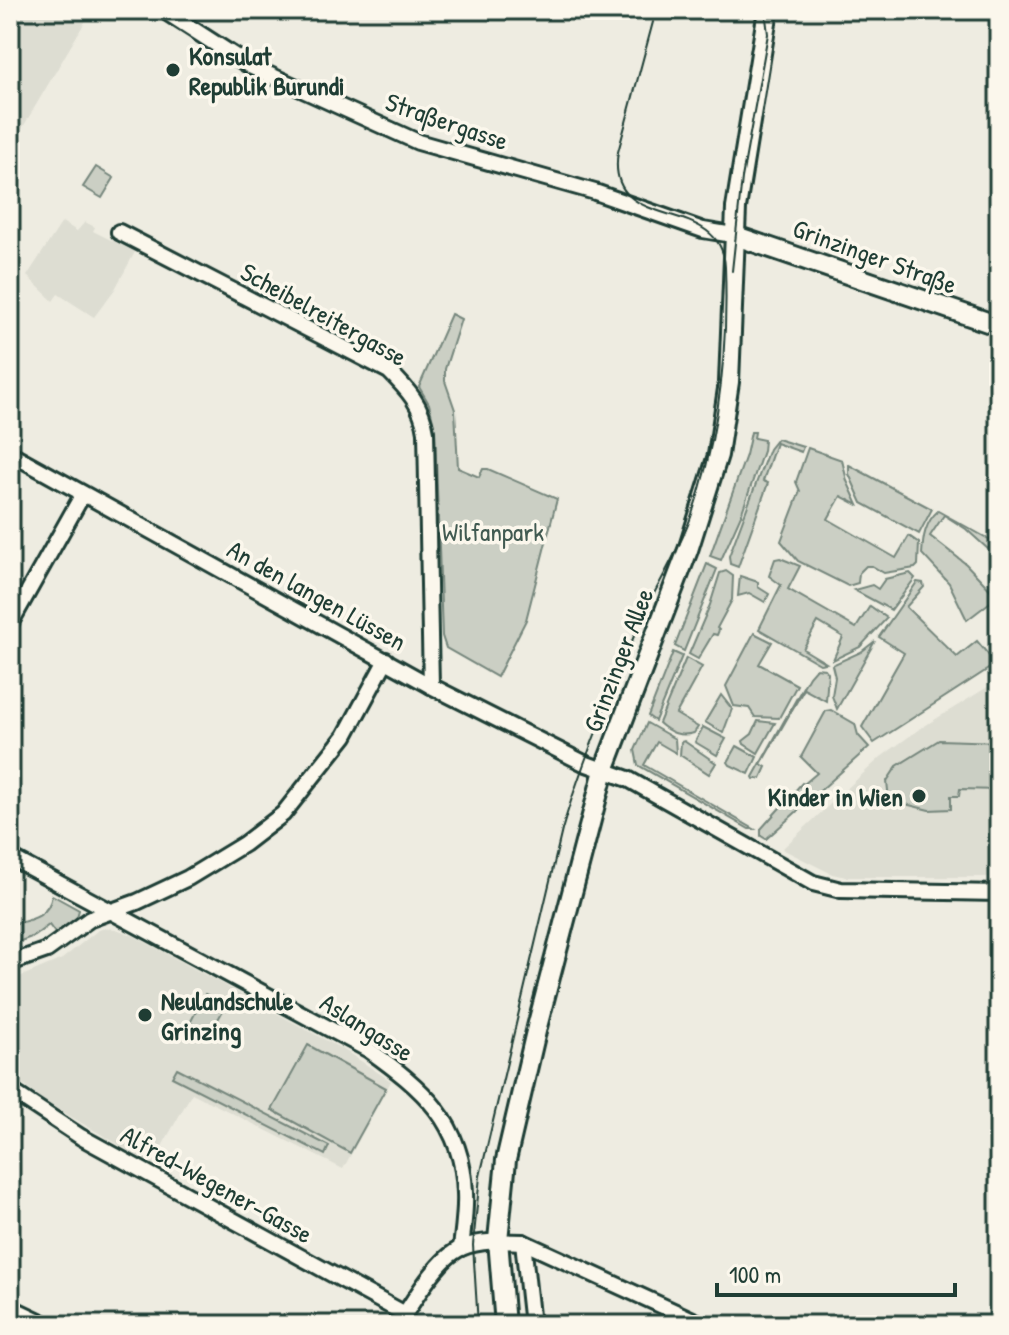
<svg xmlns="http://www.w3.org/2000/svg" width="1009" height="1335" viewBox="0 0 1009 1335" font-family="'Patrick Hand',sans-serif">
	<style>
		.built { fill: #ddddd2 }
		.green { fill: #cbcfc4; stroke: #75867c; stroke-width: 2 }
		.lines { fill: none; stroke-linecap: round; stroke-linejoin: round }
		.street-casing { stroke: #1f3d34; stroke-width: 20 }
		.secondary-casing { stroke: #1f3d34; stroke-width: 24 }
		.street { stroke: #fbf7ec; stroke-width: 14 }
		.secondary { stroke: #fbf7ec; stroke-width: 18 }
		.tram { stroke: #1f3d34; stroke-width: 2 }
		.poi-dot { fill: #1f3d34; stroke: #fbf7ec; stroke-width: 3 }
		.labels { text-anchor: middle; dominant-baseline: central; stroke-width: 7; stroke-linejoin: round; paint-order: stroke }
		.poi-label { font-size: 26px; font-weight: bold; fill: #1f3d34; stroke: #fbf7ec; text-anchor: start }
		.street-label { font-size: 26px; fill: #1f3d34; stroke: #fbf7ec }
		.park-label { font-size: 26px; fill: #415a51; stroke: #fbf7ec }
	</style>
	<rect width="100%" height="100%" fill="#eeece1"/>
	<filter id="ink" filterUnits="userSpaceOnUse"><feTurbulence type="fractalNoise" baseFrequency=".0125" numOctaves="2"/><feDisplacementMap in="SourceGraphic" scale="16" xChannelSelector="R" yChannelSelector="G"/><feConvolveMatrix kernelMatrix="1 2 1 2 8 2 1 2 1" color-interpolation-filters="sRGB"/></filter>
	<g filter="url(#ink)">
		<!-- built -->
		<g class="built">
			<polygon points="10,10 92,10 10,149"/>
			<polygon points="62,222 77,231 85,222 95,227 93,231 135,252 115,289 94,317 58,294 53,301 27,276"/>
			<polygon points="999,680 999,877 846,877 832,874 782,849 881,757 918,730"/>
			<polygon points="104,928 116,929 132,935 344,1050 391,1081 343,1169 192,1093 152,1164 42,1100 10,1074 10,981 62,959 97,931"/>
		</g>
		<!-- green -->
		<g class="green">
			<polygon points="96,167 114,178 102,198 83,187"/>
			<polygon points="451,314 461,319 445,369 445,381 455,410 458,468 479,477 483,469 488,469 557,499 526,620 497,677 446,648 442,636 435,429 429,404 419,387"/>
			<polygon points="751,432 755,432 754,438 764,440 763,451 741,515 721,560 710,556 746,455"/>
			<polygon points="777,439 803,447 801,452 776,443 763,481 768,483 738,567 730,564 729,556 769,449"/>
			<polygon points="808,448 842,460 847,481 858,505 841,496 828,519 896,558 909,536 919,543 918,565 915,568 884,573 872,566 866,566 859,573 858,583 848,586 798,561 781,541 800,491 796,482"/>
			<polygon points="849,465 932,509 919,534 862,503 849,474"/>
			<path d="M938,511L994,542L988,549L966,529L944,515L930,536L966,564L997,597L967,620L949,583L922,554C923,538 925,522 938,511Z"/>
			<polygon points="780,558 800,566 788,589 856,628 870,606 887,618 860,647 833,660 843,637 818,622 803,649 826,663 820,664 759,629 781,585 769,576 775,559"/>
			<polygon points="707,564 717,569 684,651 675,646"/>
			<polygon points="726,571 733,576 732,600 717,628 719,630 717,635 713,634 698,659 689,654 710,605 720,573"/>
			<polygon points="910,573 915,578 891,610 854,590 872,585 878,589 885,579"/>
			<polygon points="740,576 758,582 758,587 769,594 765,602 749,593 738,596"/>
			<polygon points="917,582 923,583 924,587 906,607 957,657 977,641 996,664 874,743 862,727 904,653 879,637"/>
			<polygon points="754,633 772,642 759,664 797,685 779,718 755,717 749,708 734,706 726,686"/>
			<polygon points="875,641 837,709 832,696 835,677 832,665 861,652"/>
			<polygon points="673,652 682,656 655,721 648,716"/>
			<path d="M686,658L702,667L676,714L698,727L694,733C680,737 670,733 659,723Z"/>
			<polygon points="816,668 825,669 828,673 826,701 804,689 761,764 766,767 761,778 754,779 753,777 809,676"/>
			<polygon points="721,695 732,709 723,733 705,722"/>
			<polygon points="831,710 855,724 858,735 869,747 766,839 761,836 761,829 802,783 804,784 817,773 801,757 826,711"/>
			<polygon points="758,721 775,723 758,753 744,744 743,741 752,734"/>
			<polygon points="647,723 675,739 676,753 657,742 644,765 754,829 749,829 638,765 635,750"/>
			<polygon points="703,727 726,739 717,755 695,742"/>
			<polygon points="939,740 999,742 999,790 960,789 959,796 951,796 951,809 929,810 889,800 887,781 897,766"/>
			<polygon points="684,741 716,763 709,774 680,755 681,742"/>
			<polygon points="737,746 757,757 749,774 730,765 728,762"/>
			<path d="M52,895L79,910L77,917L60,933H55L49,925L34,936L10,945V925C29,920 49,918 52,895Z"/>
			<polygon points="205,994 226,1005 210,1034 190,1023"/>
			<polygon points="308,1045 386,1088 350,1153 272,1110"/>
			<polygon points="177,1068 329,1146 325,1155 172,1077"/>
		</g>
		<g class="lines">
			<defs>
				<g id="street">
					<polyline points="163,10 250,66 418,142 595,192 703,230 733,235"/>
					<path d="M119,232L389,371C408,390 422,405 426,432L431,686"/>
					<polyline points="10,453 431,686 584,763 628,779 813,883 841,890 999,893"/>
					<polyline points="10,624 83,494"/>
					<path d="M10,857L369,1050C422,1088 463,1122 465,1193C466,1211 463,1230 461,1248"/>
					<polyline points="10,963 47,950 90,919 137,902 188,878 244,844 283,814 345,736 386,660"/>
					<polyline points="10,1090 81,1137 405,1314"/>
					<polyline points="523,1242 532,1325"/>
					<polyline points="10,1307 48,1325"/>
					<path d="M398,1325C412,1303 437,1259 461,1248C480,1240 503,1241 523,1242L704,1325"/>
				</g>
				<g id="secondary">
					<polyline points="733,235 999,326"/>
					<polyline points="505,1325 498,1240 506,1160 537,1027 604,770 688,550 718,455 729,382 736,208 768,10"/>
				</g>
			</defs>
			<!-- street casing -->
			<use href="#street" class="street-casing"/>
			<!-- secondary casing -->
			<use href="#secondary" class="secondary-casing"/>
			<!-- street -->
			<use href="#street" class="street"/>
			<!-- secondary -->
			<use href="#secondary" class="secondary"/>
			<!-- tram -->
			<g class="tram">
				<polyline points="732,271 742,178 768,34 765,10"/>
				<path d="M478,1325L473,1245L480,1176L562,830C575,785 592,742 609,699C621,669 632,638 646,609C661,579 679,550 691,517C719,437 728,351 725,267C722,193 604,236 618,152L653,22"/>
			</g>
		</g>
	</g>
	<!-- markers -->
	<g class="poi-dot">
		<circle cx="173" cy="70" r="8"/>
		<circle cx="919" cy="796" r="8"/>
		<circle cx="145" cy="1015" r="8"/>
	</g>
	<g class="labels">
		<!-- poi labels -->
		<g class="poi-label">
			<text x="189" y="55">Konsulat<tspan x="189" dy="30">Republik Burundi</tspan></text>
			<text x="903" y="796" text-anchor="end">Kinder in Wien</text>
			<text x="161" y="1000">Neulandschule<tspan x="161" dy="30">Grinzing</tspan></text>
		</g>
		<!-- street labels -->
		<g class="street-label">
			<text transform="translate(447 121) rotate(19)">Straßergasse</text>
			<text transform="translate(875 256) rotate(20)">Grinzinger Straße</text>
			<text transform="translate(324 314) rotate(29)">Scheibelreitergasse</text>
			<text transform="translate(317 595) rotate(29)">An den langen Lüssen</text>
			<text transform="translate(618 660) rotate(-69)">Grinzinger Allee</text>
			<text transform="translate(367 1027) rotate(32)">Aslangasse</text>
			<text transform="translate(217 1184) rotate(29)">Alfred-Wegener-Gasse</text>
		</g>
		<!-- park labels -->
		<g class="park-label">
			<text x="493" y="531">Wilfanpark</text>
		</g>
	</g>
	<!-- margin -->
	<rect width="1009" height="1335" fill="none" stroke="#fbf7ec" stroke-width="40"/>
	<rect x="20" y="20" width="969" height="1295" fill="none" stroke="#1f3d34" stroke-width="3" filter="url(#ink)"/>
	<!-- scale -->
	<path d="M717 1283v12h238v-12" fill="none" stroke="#1f3d34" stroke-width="4"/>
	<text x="729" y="1283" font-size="24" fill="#1f3d34" stroke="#fbf7ec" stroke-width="6" paint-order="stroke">100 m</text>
</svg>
